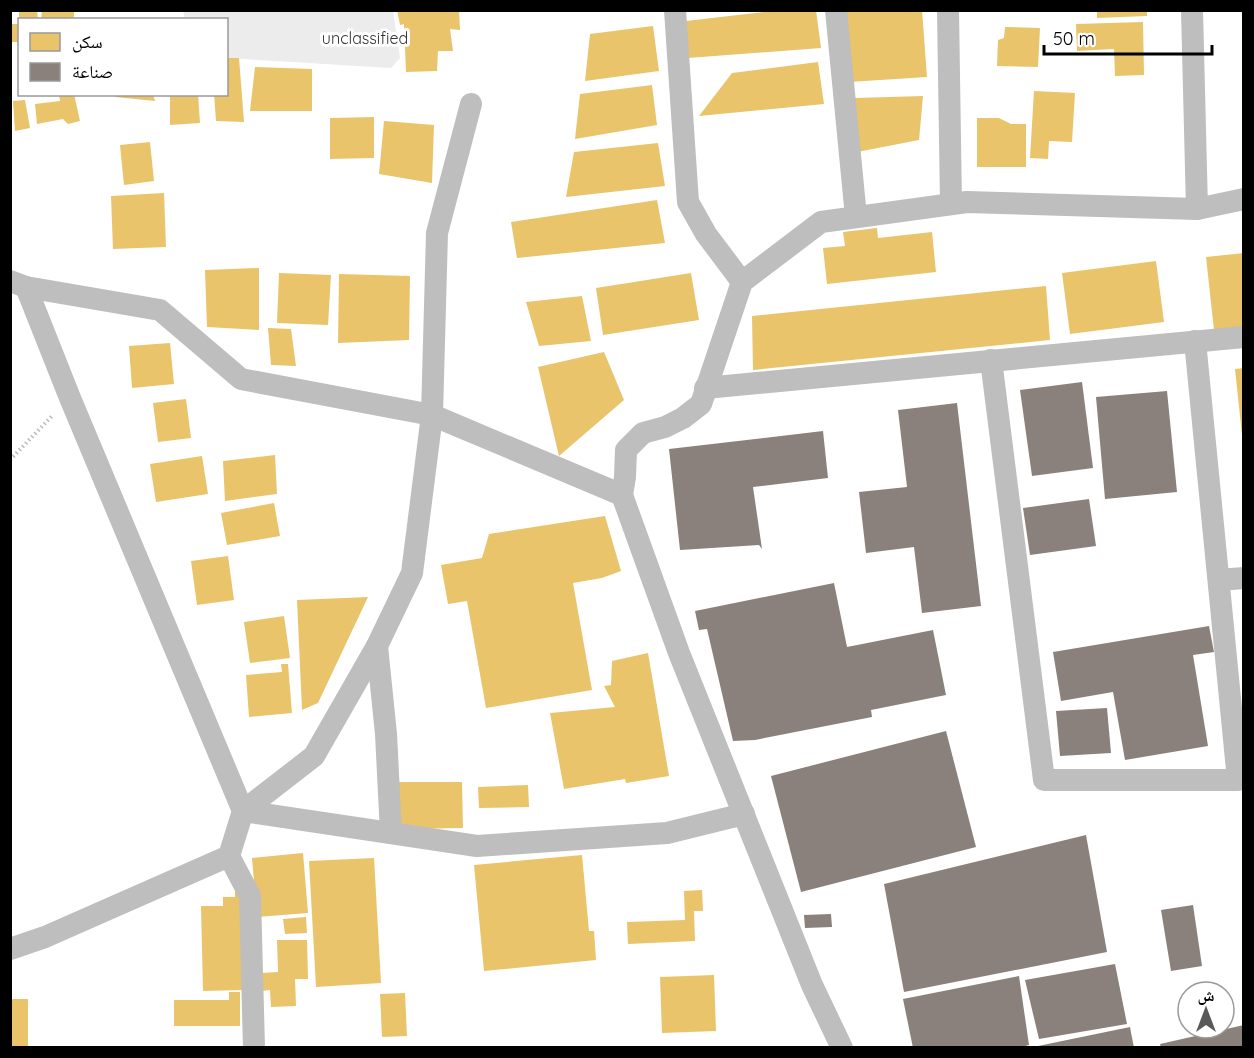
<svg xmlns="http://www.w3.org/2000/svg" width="1254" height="1058" viewBox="0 0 1254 1058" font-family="Quicksand,'Noto Naskh Arabic',sans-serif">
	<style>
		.green { fill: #ececec }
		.homes { fill: #e9c46a }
		.industry { fill: #8a817c }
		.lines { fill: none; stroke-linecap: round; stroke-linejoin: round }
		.path { stroke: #b9b9b9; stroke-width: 4; stroke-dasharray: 1.5 3; stroke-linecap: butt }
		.minor { stroke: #bebebe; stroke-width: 22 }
		.labels { text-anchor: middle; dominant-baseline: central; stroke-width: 6; stroke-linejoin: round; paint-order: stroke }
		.park-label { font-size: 16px; fill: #333; stroke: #fff }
	</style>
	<rect width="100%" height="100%" fill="#fff"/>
	<!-- green -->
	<polygon class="green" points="183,11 393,11 400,58 391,68 227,58 226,20 185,19"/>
	<!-- homes -->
	<g class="homes">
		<polygon points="19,10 37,10 38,20 19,20"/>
		<polygon points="42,10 74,10 74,20 41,20"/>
		<polygon points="397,10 459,10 460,30 450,29 453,51 438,51 437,71 406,72 404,24 400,25"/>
		<polygon points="782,10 816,10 821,48 688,58 686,21"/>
		<polygon points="844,10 922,10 927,77 849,82"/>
		<polygon points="1097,10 1147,10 1147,16 1097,18"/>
		<polygon points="1143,22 1144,75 1115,76 1114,49 1077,51 1076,24"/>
		<rect x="10" y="24" width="10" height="18"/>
		<polygon points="653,26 659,71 585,81 590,34"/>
		<polygon points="1005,27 1040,28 1038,67 997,66 998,40 1004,38"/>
		<polygon points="227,58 239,58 244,122 216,121 214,94 226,94"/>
		<polygon points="818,62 824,104 699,116 732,73"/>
		<polygon points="255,67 312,69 312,111 250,111"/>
		<polygon points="652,85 657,125 575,139 580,94"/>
		<polygon points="1034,91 1075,93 1072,142 1049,141 1048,159 1030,158"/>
		<polygon points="59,94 74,94 80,121 68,124 63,119 37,124 35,104 60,101"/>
		<polygon points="115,94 153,94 155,101 115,97"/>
		<polygon points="170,94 198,94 200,123 170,125"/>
		<polygon points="923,96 919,140 857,152 855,98"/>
		<polygon points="25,100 30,128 15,131 13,101"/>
		<polygon points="374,117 374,158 330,159 330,118"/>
		<polygon points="977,118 999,118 1011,124 1026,124 1026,167 977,167"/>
		<polygon points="384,121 434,125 432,183 379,174"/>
		<polygon points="150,142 154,181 124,185 120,145"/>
		<polygon points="658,143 665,186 566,197 574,152"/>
		<polygon points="164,193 166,247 113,249 111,196"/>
		<polygon points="657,200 665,243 517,258 511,222"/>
		<polygon points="877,228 878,238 932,232 936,272 827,284 823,248 845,246 843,232"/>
		<polygon points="1244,253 1244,327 1214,330 1206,257"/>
		<polygon points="1156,261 1164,322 1070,334 1062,273"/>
		<polygon points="259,268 259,330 207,327 205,270"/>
		<polygon points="279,273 331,275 328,325 277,323"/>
		<polygon points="691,273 699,320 603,335 596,288"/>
		<polygon points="339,274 410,276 409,340 338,343"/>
		<polygon points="1046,286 1050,340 753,370 752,316"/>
		<polygon points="582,296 591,341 539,346 526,302"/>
		<polygon points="268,328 291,329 296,366 271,365"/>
		<polygon points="170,343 174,384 132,388 129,346"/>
		<polygon points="604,352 624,400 559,456 538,367"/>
		<polygon points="1244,368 1244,435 1242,435 1235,369"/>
		<polygon points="186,399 191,438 158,442 153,403"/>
		<polygon points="275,455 277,494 225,501 223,461"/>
		<polygon points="202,456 208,494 156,502 150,464"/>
		<polygon points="274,503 280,536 227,545 221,513"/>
		<polygon points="605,516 621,571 602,578 573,583 592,690 486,708 467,601 448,604 441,565 482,558 489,534"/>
		<polygon points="228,556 234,600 197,605 191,561"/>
		<polygon points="368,597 318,703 302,710 297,600"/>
		<polygon points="284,616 290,658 250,663 244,622"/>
		<polygon points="648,653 669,776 626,783 625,779 564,789 550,713 615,707 604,686 611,685 612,661"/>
		<polygon points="281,664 288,664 292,713 249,717 246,675 282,672"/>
		<polygon points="398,782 462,782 463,828 399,829"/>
		<polygon points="528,785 529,807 479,808 478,787"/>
		<polygon points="303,853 308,913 257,917 252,858"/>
		<polygon points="582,855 589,931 594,931 596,960 484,971 474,865"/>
		<polygon points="374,858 381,983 316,987 309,861"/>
		<polygon points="235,884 241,884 243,990 203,991 201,906 223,906 223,897 235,897"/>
		<polygon points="702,890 703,911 694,911 695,941 628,944 627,922 685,920 684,891"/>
		<polygon points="306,917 307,933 285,934 283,919"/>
		<polygon points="277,940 307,940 308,979 295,979 296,1006 271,1007 270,990 262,991 261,973 278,972"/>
		<polygon points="714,975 716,1031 662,1033 660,977"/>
		<polygon points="229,992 240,992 240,1026 174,1026 174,1000 229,1000"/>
		<polygon points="405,993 407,1036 382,1037 380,994"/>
		<rect x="10" y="999" width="18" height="49"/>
	</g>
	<!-- industry -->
	<g class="industry">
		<polygon points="1082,382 1093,468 1032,476 1020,390"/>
		<polygon points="1167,391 1177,492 1105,499 1096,397"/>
		<polygon points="957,403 981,606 922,613 914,547 866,553 859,492 907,487 898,410"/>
		<polygon points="823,431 828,478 753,487 762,549 759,545 680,550 669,449"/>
		<polygon points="1089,499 1096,546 1030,555 1023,508"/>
		<polygon points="834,583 847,647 933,630 946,695 871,710 872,717 755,740 733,741 707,629 699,630 695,611"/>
		<polygon points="1209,626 1214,652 1193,655 1208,746 1125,760 1113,692 1061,701 1053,652"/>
		<polygon points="1107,708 1111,753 1060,756 1056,711"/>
		<polygon points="946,731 976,847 801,892 771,776"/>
		<polygon points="1086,835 1107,952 904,992 884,884"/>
		<polygon points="1193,905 1202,966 1171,971 1161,910"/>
		<polygon points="831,914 832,927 805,928 804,915"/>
		<polygon points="1115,964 1127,1024 1039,1039 1025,980"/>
		<polygon points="1019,976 1029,1045 1018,1048 913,1048 903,999"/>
		<polygon points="1244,1025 1244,1048 1161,1048 1160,1044"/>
		<polygon points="1130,1027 1134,1048 1038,1048 1038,1046"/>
	</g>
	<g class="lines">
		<!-- path -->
		<polyline class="path" points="10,460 53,415"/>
		<!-- minor -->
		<g class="minor">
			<polyline points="675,10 688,202 706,234 742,282"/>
			<polyline points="836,10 856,217"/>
			<polyline points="948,10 951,204"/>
			<polyline points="1192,10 1197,209"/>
			<polyline points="10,281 26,287 160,310 241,379 432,415 622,495 679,653 812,985 842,1048"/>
			<polyline points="26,287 70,398 243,811 477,846 667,833 744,814"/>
			<polyline points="991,360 1044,780 1238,780 1195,341"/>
			<polyline points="705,388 1244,337"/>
			<polyline points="622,495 625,477 626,450 643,433 665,427 683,418 701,404 742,282 821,222 967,202 1197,209 1244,199"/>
			<polyline points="1219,580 1244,578"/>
			<polyline points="377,646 386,734 391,833"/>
			<polyline points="229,856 250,896 254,1048"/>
			<polyline points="10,949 45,937 229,856 243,811 314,756 377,646 412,573 432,415 437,233 471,104"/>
		</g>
	</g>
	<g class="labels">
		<!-- park labels -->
		<g class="park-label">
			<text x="365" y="38">unclassified</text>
		</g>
	</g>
	<!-- border -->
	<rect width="1254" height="1058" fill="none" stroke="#000000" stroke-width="24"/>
	<!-- legend -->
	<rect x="18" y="18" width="210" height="78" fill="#ffffff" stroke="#999999" stroke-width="1.5"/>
	<rect x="30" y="33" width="30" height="18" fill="#e9c46a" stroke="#999999" stroke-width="1.5"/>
	<text x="72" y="48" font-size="18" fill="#000000">سكن</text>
	<rect x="30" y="63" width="30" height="18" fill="#8a817c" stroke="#999999" stroke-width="1.5"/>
	<text x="72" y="78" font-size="18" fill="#000000">صناعة</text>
	<!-- north arrow -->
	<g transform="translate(1206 1010)"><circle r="28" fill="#ffffff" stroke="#999999" stroke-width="1.5"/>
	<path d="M0-4.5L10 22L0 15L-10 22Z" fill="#595959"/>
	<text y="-9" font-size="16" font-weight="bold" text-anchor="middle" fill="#000000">ش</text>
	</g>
	<!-- scale -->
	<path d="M1044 45v9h168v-9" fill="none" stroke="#000000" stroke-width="3"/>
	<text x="1053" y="45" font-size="18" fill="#000000" stroke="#ffffff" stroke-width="4.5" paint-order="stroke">50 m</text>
</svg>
